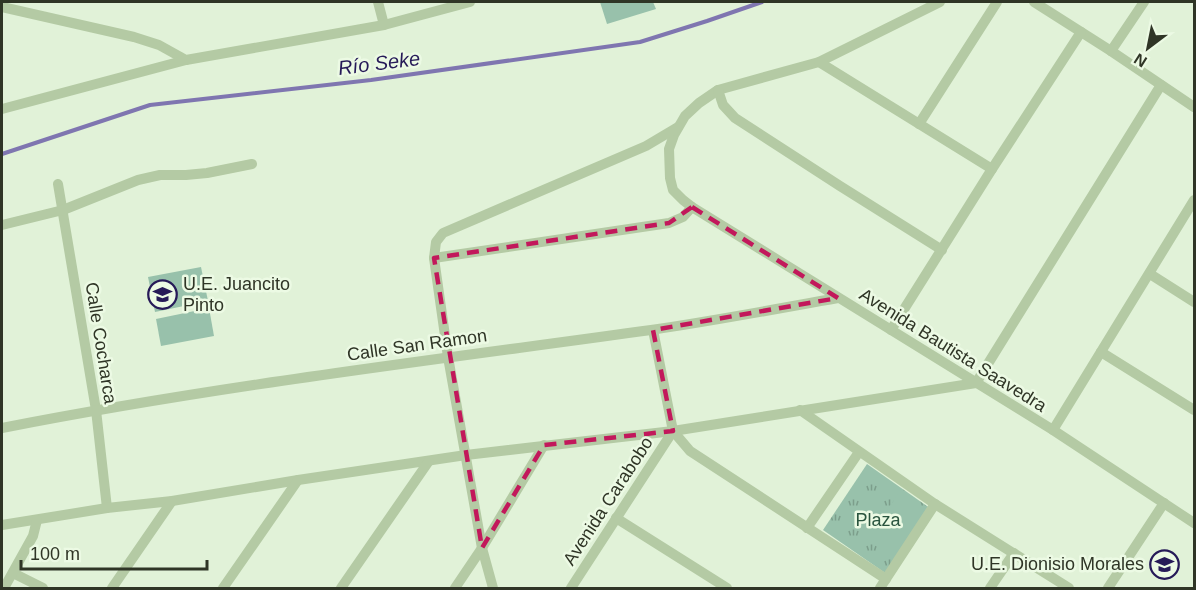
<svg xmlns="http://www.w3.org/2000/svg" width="1196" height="590" viewBox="0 0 1196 590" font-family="Helvetica,sans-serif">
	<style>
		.grass { fill: url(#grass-tufts) }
		.pitch { fill: #98c1ab }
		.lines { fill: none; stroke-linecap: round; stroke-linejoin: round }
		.stream { stroke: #7f76b0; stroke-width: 4 }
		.street { stroke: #b4caa4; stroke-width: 10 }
		.marked { fill: none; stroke: #c2185b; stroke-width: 4.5; stroke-dasharray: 12 8; stroke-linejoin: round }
		.labels { text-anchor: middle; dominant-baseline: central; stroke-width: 5; stroke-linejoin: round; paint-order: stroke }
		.poi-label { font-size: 18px; fill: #2f3526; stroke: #ecfae4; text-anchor: start }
		.street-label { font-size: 18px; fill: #2f3526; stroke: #ecfae4 }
		.park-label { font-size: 18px; fill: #29543e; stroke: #ecfae4 }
		.water-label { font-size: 20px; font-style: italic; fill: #261a58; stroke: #ecfae4 }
	</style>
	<defs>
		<pattern id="grass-tufts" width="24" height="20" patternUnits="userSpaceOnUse" patternTransform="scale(1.5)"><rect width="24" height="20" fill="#98c1ab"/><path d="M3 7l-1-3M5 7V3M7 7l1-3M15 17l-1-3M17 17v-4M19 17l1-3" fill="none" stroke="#7c9e8b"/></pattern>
	</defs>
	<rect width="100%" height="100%" fill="#e1f2d8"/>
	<!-- grass -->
	<polygon class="grass" points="867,464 934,511 888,575 823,530"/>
	<!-- pitch -->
	<g class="pitch">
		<polygon points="600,2 653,2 656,9 607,24"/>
		<polygon points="201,267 208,301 155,312 148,277"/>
		<polygon points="209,308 214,336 161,346 156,319"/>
		<polygon points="898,494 925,512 894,558 867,540"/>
	</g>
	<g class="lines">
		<!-- stream -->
		<polyline class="stream" points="2,154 150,105 371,80 640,42 707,21 762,2"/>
		<!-- street -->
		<g class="street">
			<polyline points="378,2 384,25"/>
			<polyline points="940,2 819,62 718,90 699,103 685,116 674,135 669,149 670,178 673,190 683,200 692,207 1053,430 1194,523"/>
			<polyline points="1034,2 1111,51 1194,107"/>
			<polyline points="2,7 134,37 159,45 186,60 384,25 470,2"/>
			<polyline points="1111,51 1144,2"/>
			<polyline points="819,62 992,169"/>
			<polyline points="718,90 723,105 735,118 840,186 942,250"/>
			<polyline points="2,109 186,60"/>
			<polyline points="919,124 997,2"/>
			<polyline points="58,184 96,410 107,508"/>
			<polyline points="2,225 63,210 138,180 160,175 186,175 207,173 252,164"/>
			<polyline points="434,258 669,223 683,217 692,207"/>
			<polyline points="1150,274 1194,302"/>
			<polyline points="653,330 673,431 690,451 886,579"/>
			<polyline points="891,330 992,169 1081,32"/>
			<polyline points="1101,352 1194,410"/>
			<polyline points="800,410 935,504 1069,588"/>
			<path d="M2,428C216,386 434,360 651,330C713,321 776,309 838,298"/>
			<polyline points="1053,430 1194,200"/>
			<polyline points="616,518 727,588"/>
			<polyline points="2,525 107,508 172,501 298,480 466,455 673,431 976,383 1161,85"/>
			<polyline points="807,528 859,452"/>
			<polyline points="13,573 43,588"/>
			<polyline points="4,588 33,536 37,520"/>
			<polyline points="112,588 172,501"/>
			<polyline points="223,588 298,480"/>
			<polyline points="341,588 429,461"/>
			<polyline points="455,588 482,548 544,445"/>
			<polyline points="493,588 482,548 448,357 434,258 436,242 443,233 646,146 678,127"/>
			<polyline points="571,588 673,431"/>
			<polyline points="880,588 935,504"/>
			<polyline points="990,588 1014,553"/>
			<polyline points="1108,588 1164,503"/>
		</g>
	</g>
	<!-- marked area -->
	<path class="marked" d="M692,207L838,298L653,330L673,431L544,445L482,548L434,258L669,223Z"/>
	<!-- icons -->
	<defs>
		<symbol id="school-ring" viewBox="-11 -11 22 22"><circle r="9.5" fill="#ecfae4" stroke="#261a58" stroke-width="1.5"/><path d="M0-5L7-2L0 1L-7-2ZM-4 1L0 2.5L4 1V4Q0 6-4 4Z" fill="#261a58"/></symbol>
	</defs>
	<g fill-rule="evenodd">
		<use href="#school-ring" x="146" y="278" width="33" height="33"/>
		<use href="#school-ring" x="1148" y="548" width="33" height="33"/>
	</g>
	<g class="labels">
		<!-- poi labels -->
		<g class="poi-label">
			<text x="183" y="284">U.E. Juancito<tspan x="183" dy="21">Pinto</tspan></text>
			<text x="1144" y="564" text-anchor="end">U.E. Dionisio Morales</text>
		</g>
		<!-- street labels -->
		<g class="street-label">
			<text transform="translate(101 343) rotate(81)">Calle Cocharca</text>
			<text transform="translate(417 345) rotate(-8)">Calle San Ramon</text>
			<text transform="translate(953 350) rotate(32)">Avenida Bautista Saavedra</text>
			<text transform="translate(608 501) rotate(-57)">Avenida Carabobo</text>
		</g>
		<!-- park labels -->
		<g class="park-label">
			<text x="878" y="520">Plaza</text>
		</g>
		<!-- water labels -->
		<g class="water-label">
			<text transform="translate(379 63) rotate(-7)">Río Seke</text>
		</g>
	</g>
	<!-- border -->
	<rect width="1196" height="590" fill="none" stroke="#2f3526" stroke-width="6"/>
	<!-- north arrow -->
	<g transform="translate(1148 48) rotate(212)" stroke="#ecfae4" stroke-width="4.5" paint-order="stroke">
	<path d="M0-4.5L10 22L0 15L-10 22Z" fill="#2f3526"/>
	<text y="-9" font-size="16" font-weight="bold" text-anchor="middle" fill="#2f3526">N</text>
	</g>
	<!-- scale -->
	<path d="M21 560v9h186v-9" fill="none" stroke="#2f3526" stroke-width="3"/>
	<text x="30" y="560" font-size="18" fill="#2f3526" stroke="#ecfae4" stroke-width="4.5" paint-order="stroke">100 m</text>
</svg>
